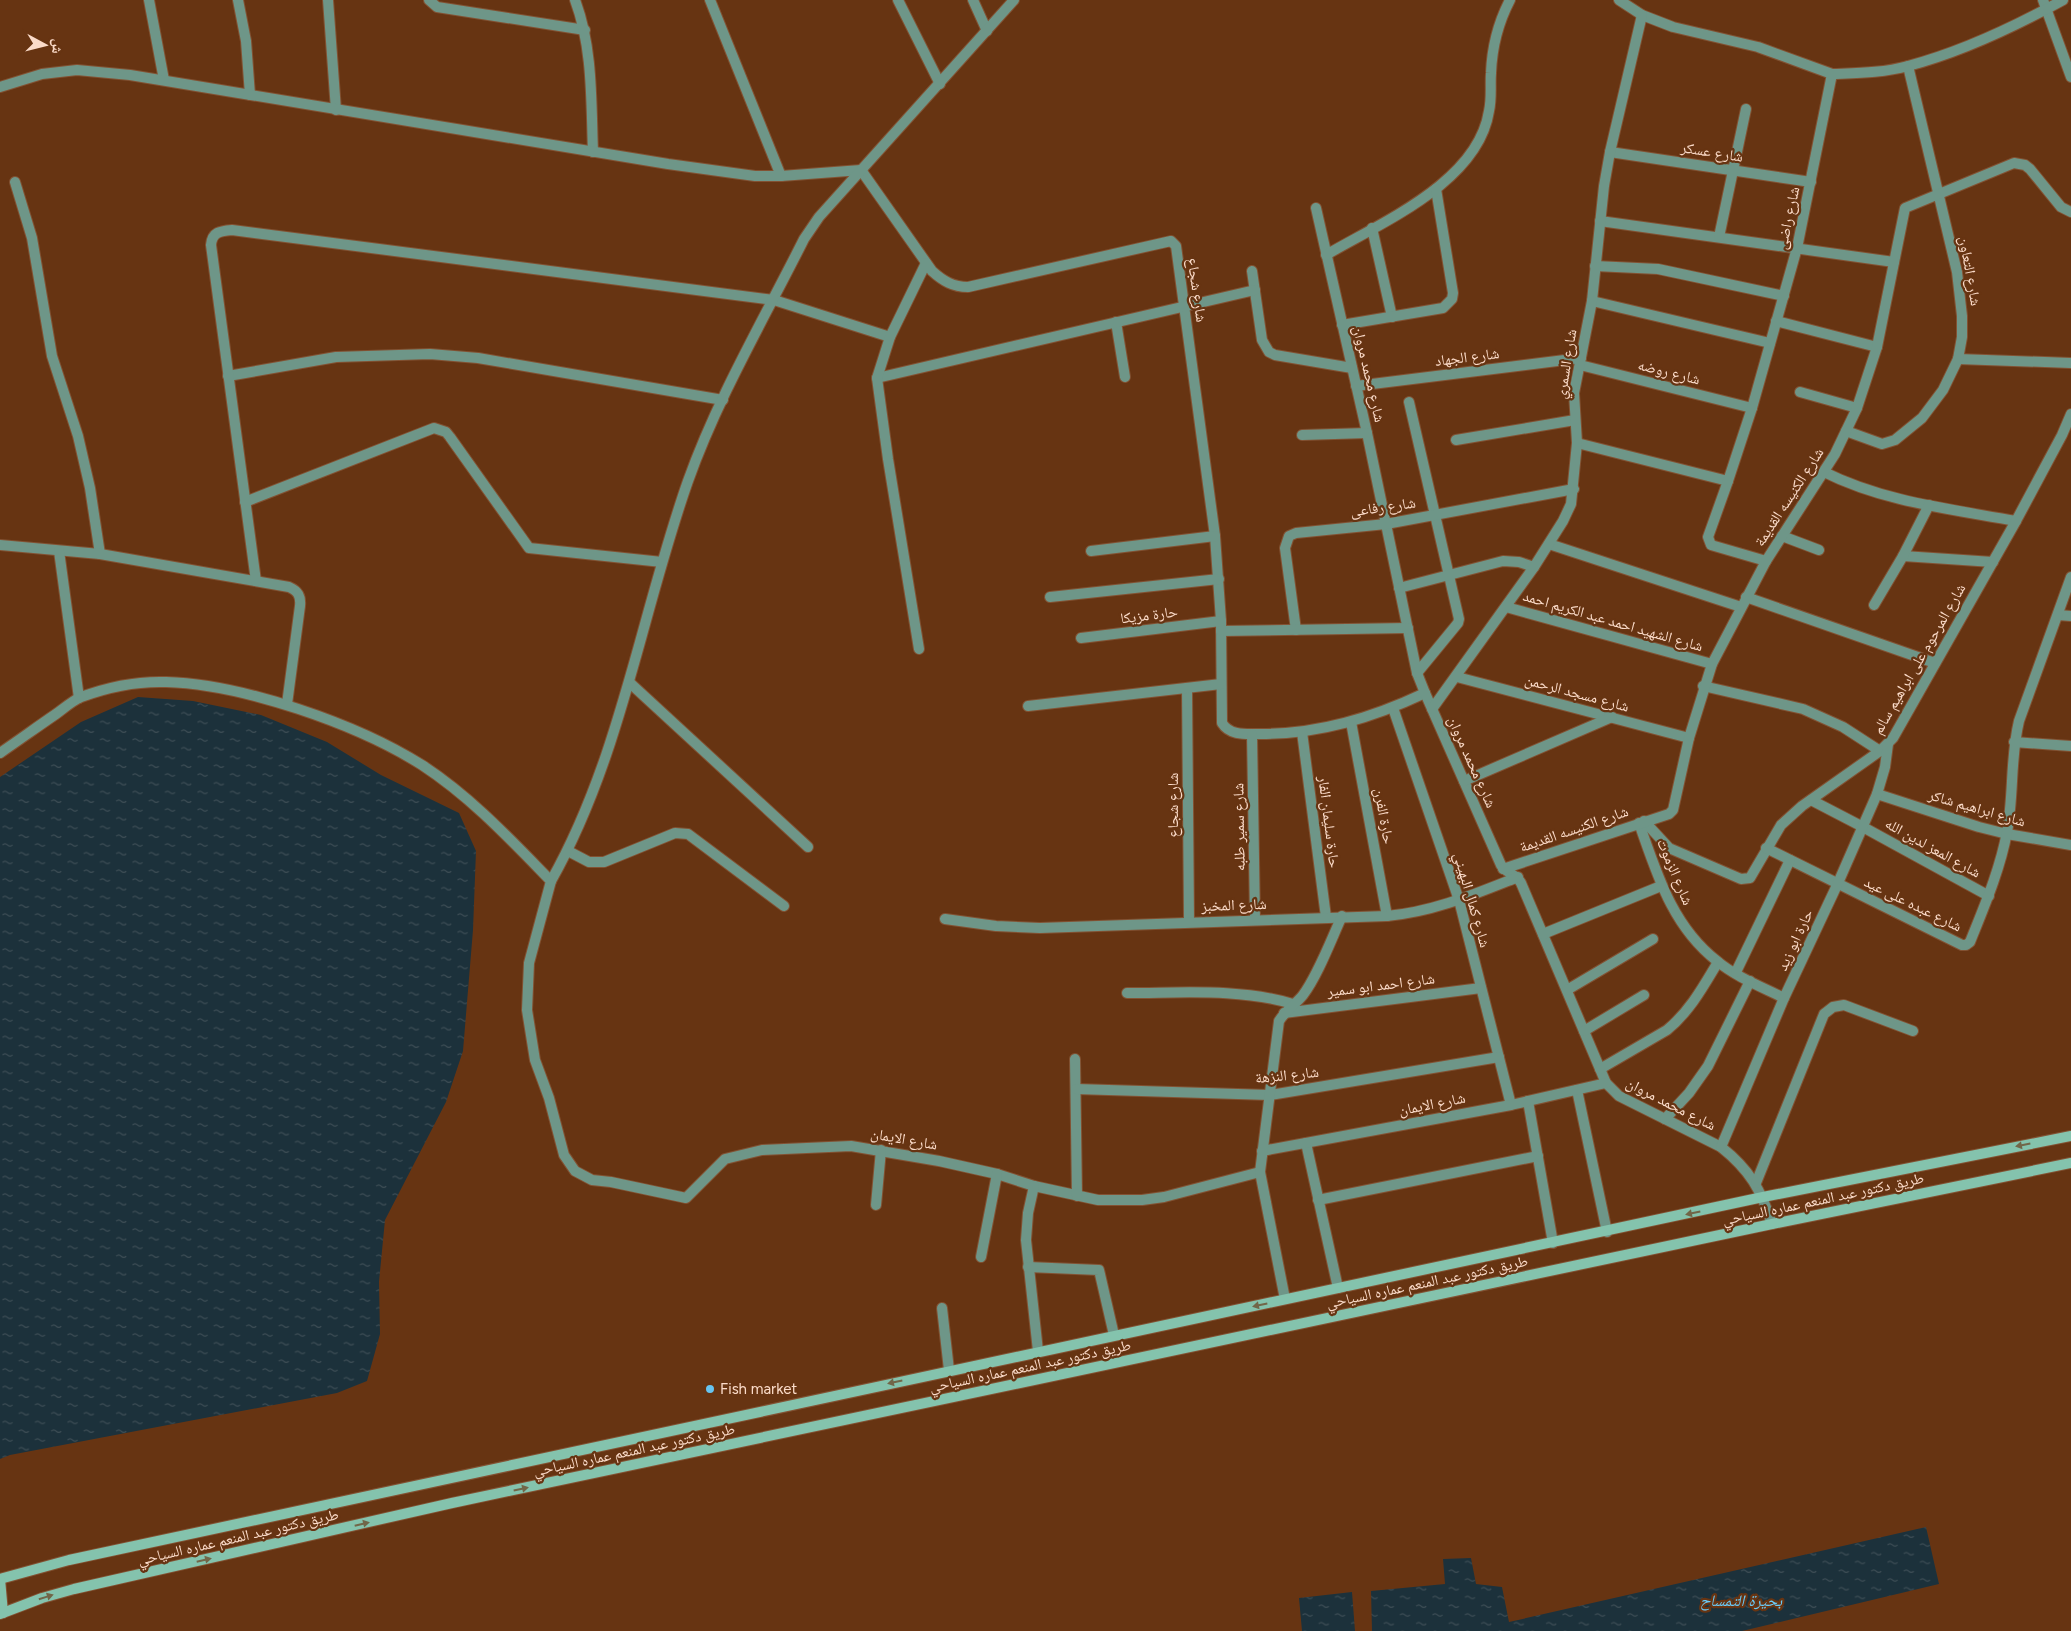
<svg xmlns="http://www.w3.org/2000/svg" width="2071" height="1631" viewBox="0 0 2071 1631" font-family="Figtree,'Noto Naskh Arabic',sans-serif">
	<style>
		.water { fill: url(#water-ripples) }
		.lines { fill: none; stroke-linecap: round; stroke-linejoin: round }
		.minor-casing { stroke: #825233; stroke-width: 12 }
		.secondary-casing { stroke: #825233; stroke-width: 12 }
		.minor { stroke: #6e9688; stroke-width: 10 }
		.secondary { stroke: #84c3ad; stroke-width: 10 }
		.oneway { fill: #716648 }
		.poi-dot { fill: #67c4f0; stroke: #673412; stroke-width: 2 }
		.labels { text-anchor: middle; dominant-baseline: central; stroke-width: 4.5; stroke-linejoin: round; paint-order: stroke }
		.street-label { font-size: 15px; fill: #fbdbc9; stroke: #673412 }
		.poi-label { font-size: 15px; fill: #fbdbc9; stroke: #673412; text-anchor: start }
		.water-label { font-size: 16px; font-style: italic; fill: #69ccfa; stroke: #673412 }
	</style>
	<defs>
		<pattern id="water-ripples" width="26" height="14" patternUnits="userSpaceOnUse" patternTransform="scale(1.25)"><rect width="26" height="14" fill="#1c313b"/><path d="M2 4q2-2 4 0t4 0M15 11q2-2 4 0t4 0" fill="none" stroke="#3e4e56"/></pattern>
	</defs>
	<rect width="100%" height="100%" fill="#673412"/>
	<!-- water -->
	<g class="water">
		<polygon points="138,697 193,701 261,715 327,742 381,775 459,813 476,851 473,930 463,1051 446,1102 385,1220 379,1282 380,1334 367,1381 337,1393 10,1455 0,1459 0,777 81,722"/>
		<polygon points="1926,1527 1939,1584 1742,1631 1372,1631 1371,1591 1445,1584 1443,1559 1471,1558 1476,1584 1502,1587 1509,1622"/>
		<polygon points="1352,1592 1355,1631 1302,1631 1299,1598"/>
	</g>
	<g class="lines">
		<defs>
			<g id="minor">
				<polyline points="149,0 164,80"/>
				<polyline points="238,0 246,41 250,95"/>
				<polyline points="328,0 336,110"/>
				<polyline points="429,0 437,7 585,30"/>
				<path d="M575,0C593,48 591,101 593,152"/>
				<polyline points="710,0 781,176"/>
				<polyline points="898,0 940,84"/>
				<polyline points="973,0 987,31"/>
				<polyline points="1619,0 1642,15 1673,27 1758,47 1832,74"/>
				<polyline points="2043,0 2071,77"/>
				<path d="M0,87L42,74L77,70L130,75L668,164L755,176H781L861,170L932,271C943,281 953,287 968,287L1171,241L1176,246L1215,536L1221,621L1222,723C1230,736 1246,734 1260,734C1319,734 1372,718 1425,693"/>
				<polyline points="1610,152 1811,182"/>
				<polyline points="15,182 32,238 52,356 78,436 90,488 100,554"/>
				<path d="M1316,208L1367,433L1417,673L1425,693L1501,865C1506,873 1516,874 1521,883L1606,1083L1619,1096L1721,1147C1750,1170 1761,1190 1772,1224"/>
				<polyline points="1600,221 1894,262"/>
				<polyline points="1372,228 1392,317"/>
				<polyline points="1719,237 1746,109"/>
				<path d="M1326,255C1382,222 1478,182 1489,111C1492,98 1490,85 1491,73C1492,47 1498,23 1510,0"/>
				<polyline points="1595,266 1658,269 1784,296"/>
				<polyline points="1252,271 1262,340 1269,352 1275,355 1352,368"/>
				<polyline points="1592,301 1770,343"/>
				<polyline points="1776,321 1877,347"/>
				<polyline points="1116,322 1125,377"/>
				<polyline points="1342,325 1443,308 1452,299 1453,293 1436,189"/>
				<polyline points="1958,359 2071,363"/>
				<polyline points="1580,365 1752,408"/>
				<polyline points="228,376 336,357 430,354 478,358 723,400"/>
				<polyline points="877,378 1255,290"/>
				<polyline points="1356,386 1581,358"/>
				<polyline points="1800,392 1857,408"/>
				<polyline points="1409,402 1459,619 1458,623 1417,673"/>
				<polyline points="1846,431 1882,444 1895,440 1922,418 1943,390 1958,359 1962,337 1962,316 1957,272 1908,66"/>
				<polyline points="1302,435 1367,433"/>
				<polyline points="1456,440 1575,420"/>
				<polyline points="1577,443 1728,481"/>
				<path d="M1824,472C1884,502 1951,509 2016,521"/>
				<polyline points="245,502 434,428 446,432 450,437 529,548 662,562"/>
				<polyline points="1782,536 1819,550"/>
				<polyline points="1549,544 1741,607"/>
				<path d="M0,545L100,554L289,587C298,591 301,596 300,606L287,704"/>
				<polyline points="59,551 79,698"/>
				<polyline points="1091,551 1215,536"/>
				<polyline points="1903,556 1993,562"/>
				<path d="M1766,561L1711,545L1708,537L1728,481L1752,408L1797,248L1832,74C1857,73 1883,73 1908,66C1961,52 2014,27 2063,0"/>
				<path d="M256,581L211,245C212,232 220,231 232,230L774,300L890,337"/>
				<polyline points="1399,588 1503,561 1519,562 1534,567"/>
				<polyline points="1050,597 1219,579"/>
				<polyline points="1746,597 1935,663"/>
				<polyline points="1874,605 1903,556 1929,505"/>
				<polyline points="1506,607 1712,664"/>
				<polyline points="2058,615 2071,616"/>
				<polyline points="1296,630 1285,548 1289,536 1296,533 1386,524 1574,489"/>
				<polyline points="1221,631 1408,628"/>
				<polyline points="1081,638 1221,621"/>
				<polyline points="919,649 888,459 877,378 890,337 926,263"/>
				<polyline points="1457,677 1689,738"/>
				<polyline points="630,683 808,847"/>
				<polyline points="1703,686 1803,709 1843,727 1880,751"/>
				<polyline points="1187,688 1189,921"/>
				<polyline points="1028,706 1221,684"/>
				<polyline points="1393,708 1459,900 1511,1105"/>
				<polyline points="1432,709 1534,567 1563,521 1571,504 1577,443 1574,393 1592,301 1604,186 1610,152 1642,15"/>
				<polyline points="1351,722 1387,916"/>
				<polyline points="1302,732 1326,917"/>
				<polyline points="1252,734 1255,919"/>
				<polyline points="2014,742 2071,746"/>
				<path d="M0,753C19,740 37,727 56,714C63,709 72,701 81,697C108,687 137,681 166,682C242,684 357,724 422,765C471,797 510,839 551,881L529,963L527,1010L535,1060L549,1098L564,1155L575,1171L592,1180L611,1182L686,1198L725,1159L762,1150L851,1146L939,1161L997,1174L1034,1186L1098,1200H1142L1164,1197L1260,1172"/>
				<polyline points="1464,781 1612,717"/>
				<polyline points="1877,794 1979,827 2007,834 2071,845"/>
				<polyline points="1811,800 1863,827 1989,896"/>
				<polyline points="1644,821 1669,848 1741,879 1750,878 1781,825 1802,806 1880,751 1893,738 2016,521 2062,435 2071,414"/>
				<path d="M1639,823C1657,874 1672,926 1717,961C1736,977 1762,987 1784,998"/>
				<path d="M1766,848L1962,945H1966L1970,942C1984,907 2000,870 2007,832C2014,795 2010,758 2019,721L2071,577"/>
				<polyline points="568,851 589,862 604,862 675,833 688,834 784,906"/>
				<polyline points="1503,869 1669,814 1673,810 1689,738 1712,664 1766,561 1835,454 1857,408 1877,347 1905,208 2014,163 2025,165 2030,169 2061,207 2071,212"/>
				<path d="M551,881C621,757 641,614 688,481C718,397 764,319 804,239L819,217L1014,0"/>
				<path d="M945,919L996,926L1040,928L1387,916C1433,912 1475,894 1518,877"/>
				<polyline points="1543,934 1661,886"/>
				<polyline points="1736,972 1790,860"/>
				<polyline points="1567,990 1653,939"/>
				<path d="M1127,993C1182,993 1240,988 1293,1004"/>
				<polyline points="1284,1013 1481,988"/>
				<polyline points="1584,1031 1644,995"/>
				<polyline points="1075,1059 1077,1196"/>
				<path d="M1600,1069L1667,1030C1690,1011 1703,987 1718,962"/>
				<polyline points="1076,1089 1270,1095 1499,1057"/>
				<polyline points="1577,1090 1607,1232"/>
				<polyline points="1528,1101 1553,1243"/>
				<polyline points="1665,1119 1689,1093 1708,1066 1750,981"/>
				<polyline points="1306,1143 1338,1288"/>
				<polyline points="1721,1147 1784,998 1838,883 1877,794 1885,767 1888,744"/>
				<polyline points="1262,1151 1511,1105 1606,1083"/>
				<polyline points="1756,1183 1824,1014 1833,1007 1844,1005 1913,1031"/>
				<polyline points="1034,1186 1028,1213 1026,1240 1038,1351"/>
				<polyline points="1318,1200 1538,1156"/>
				<polyline points="876,1205 881,1150"/>
				<polyline points="981,1257 997,1174"/>
				<polyline points="1028,1267 1099,1270 1114,1335"/>
				<path d="M1285,1299L1260,1172L1279,1021C1286,1010 1296,1004 1303,995C1318,975 1331,940 1342,916"/>
				<polyline points="942,1308 949,1370"/>
			</g>
			<g id="secondary">
				<polyline points="0,1579 69,1560 1763,1197 2071,1136"/>
				<polyline points="0,1579 3,1613"/>
				<polyline points="0,1614 42,1598 74,1589 452,1503 1772,1224 2071,1163"/>
			</g>
		</defs>
		<!-- minor casing -->
		<use href="#minor" class="minor-casing"/>
		<!-- secondary casing -->
		<use href="#secondary" class="secondary-casing"/>
		<!-- minor -->
		<use href="#minor" class="minor"/>
		<!-- secondary -->
		<use href="#secondary" class="secondary"/>
	</g>
	<!-- one-way arrows -->
	<defs><path id="oneway-solid" d="M-6-.8H1V-3.2L6.5 0L1 3.2V.8H-6Z" transform="scale(1.25)"/></defs>
	<g class="oneway">
		<use href="#oneway-solid" transform="translate(2023 1145) rotate(169)"/>
		<use href="#oneway-solid" transform="translate(1693 1213) rotate(168)"/>
		<use href="#oneway-solid" transform="translate(1260 1305) rotate(168)"/>
		<use href="#oneway-solid" transform="translate(895 1382) rotate(168)"/>
		<use href="#oneway-solid" transform="translate(521 1489) rotate(-12)"/>
		<use href="#oneway-solid" transform="translate(362 1524) rotate(-13)"/>
		<use href="#oneway-solid" transform="translate(204 1560) rotate(-13)"/>
		<use href="#oneway-solid" transform="translate(46 1597) rotate(-17)"/>
	</g>
	<!-- markers -->
	<circle class="poi-dot" cx="710" cy="1389" r="5"/>
	<g class="labels">
		<!-- street labels -->
		<g class="street-label">
			<text transform="translate(1712 152) rotate(9)">شارع عسكر</text>
			<text transform="translate(1788 218) rotate(-78)">شارع راضى</text>
			<text transform="translate(1970 271) rotate(80)">شارع التعاون</text>
			<text transform="translate(1197 290) rotate(82)">شارع شجاع</text>
			<text transform="translate(1467 357) rotate(-7)">شارع الجهاد</text>
			<text transform="translate(1566 364) rotate(-81)">شارع السمري</text>
			<text transform="translate(1669 372) rotate(14)">شارع روضه</text>
			<text transform="translate(1369 374) rotate(77)">شارع محمد مروان</text>
			<text transform="translate(1789 497) rotate(-57)">شارع الكنيسه القديمة</text>
			<text transform="translate(1383 507) rotate(-8)">شارع رفاعى</text>
			<text transform="translate(1149 615) rotate(-7)">حارة مزيكا</text>
			<text transform="translate(1613 621) rotate(16)">شارع الشهيد احمد عبد الكريم احمد</text>
			<text transform="translate(1919 659) rotate(-60)">شارع المرحوم على ابراهيم سالم</text>
			<text transform="translate(1577 693) rotate(15)">شارع مسجد الرحمن</text>
			<text transform="translate(1472 762) rotate(66)">شارع محمد مروان</text>
			<text transform="translate(1173 805) rotate(-90)">شارع شجاع</text>
			<text transform="translate(1977 808) rotate(16)">شارع ابراهيم شاكر</text>
			<text transform="translate(1384 816) rotate(80)">حارة الفرن</text>
			<text transform="translate(1329 822) rotate(83)">حارة سليمان الفار</text>
			<text transform="translate(1239 827) rotate(-91)">شارع سمير طلبه</text>
			<text transform="translate(1574 829) rotate(-19)">شارع الكنيسه القديمة</text>
			<text transform="translate(1933 848) rotate(29)">شارع المعز لدين الله</text>
			<text transform="translate(1675 872) rotate(67)">شارع الزموت</text>
			<text transform="translate(1472 900) rotate(74)">شارع كمال البهيني</text>
			<text transform="translate(1913 904) rotate(26)">شارع عبده على عيد</text>
			<text transform="translate(1234 905) rotate(-2)">شارع المخبز</text>
			<text transform="translate(1795 940) rotate(-65)">حارة ابو زيد</text>
			<text transform="translate(1381 985) rotate(-7)">شارع احمد ابو سمير</text>
			<text transform="translate(1287 1075) rotate(-6)">شارع النزهة</text>
			<text transform="translate(1432 1104) rotate(-11)">شارع الايمان</text>
			<text transform="translate(1671 1104) rotate(27)">شارع محمد مروان</text>
			<text transform="translate(904 1139) rotate(10)">شارع الايمان</text>
			<text transform="translate(1823 1199) rotate(-12)">طريق دكتور عبد المنعم عماره السياحي</text>
			<text transform="translate(1427 1282) rotate(-12)">طريق دكتور عبد المنعم عماره السياحي</text>
			<text transform="translate(1030 1366) rotate(-12)">طريق دكتور عبد المنعم عماره السياحي</text>
			<text transform="translate(634 1450) rotate(-12)">طريق دكتور عبد المنعم عماره السياحي</text>
			<text transform="translate(238 1537) rotate(-13)">طريق دكتور عبد المنعم عماره السياحي</text>
		</g>
		<!-- poi labels -->
		<g class="poi-label">
			<text x="720" y="1389">Fish market</text>
		</g>
		<!-- water labels -->
		<g class="water-label">
			<text x="1741" y="1600">بحيرة التمساح</text>
		</g>
	</g>
	<!-- north arrow -->
	<g transform="translate(45 45) rotate(97)" stroke="#673412" stroke-width="4" paint-order="stroke">
	<path d="M0-4L9 19L0 12L-9 19Z" fill="#fbdbc9"/>
	<text y="-8" font-size="14" font-weight="bold" text-anchor="middle" fill="#fbdbc9">ش</text>
	</g>
</svg>
